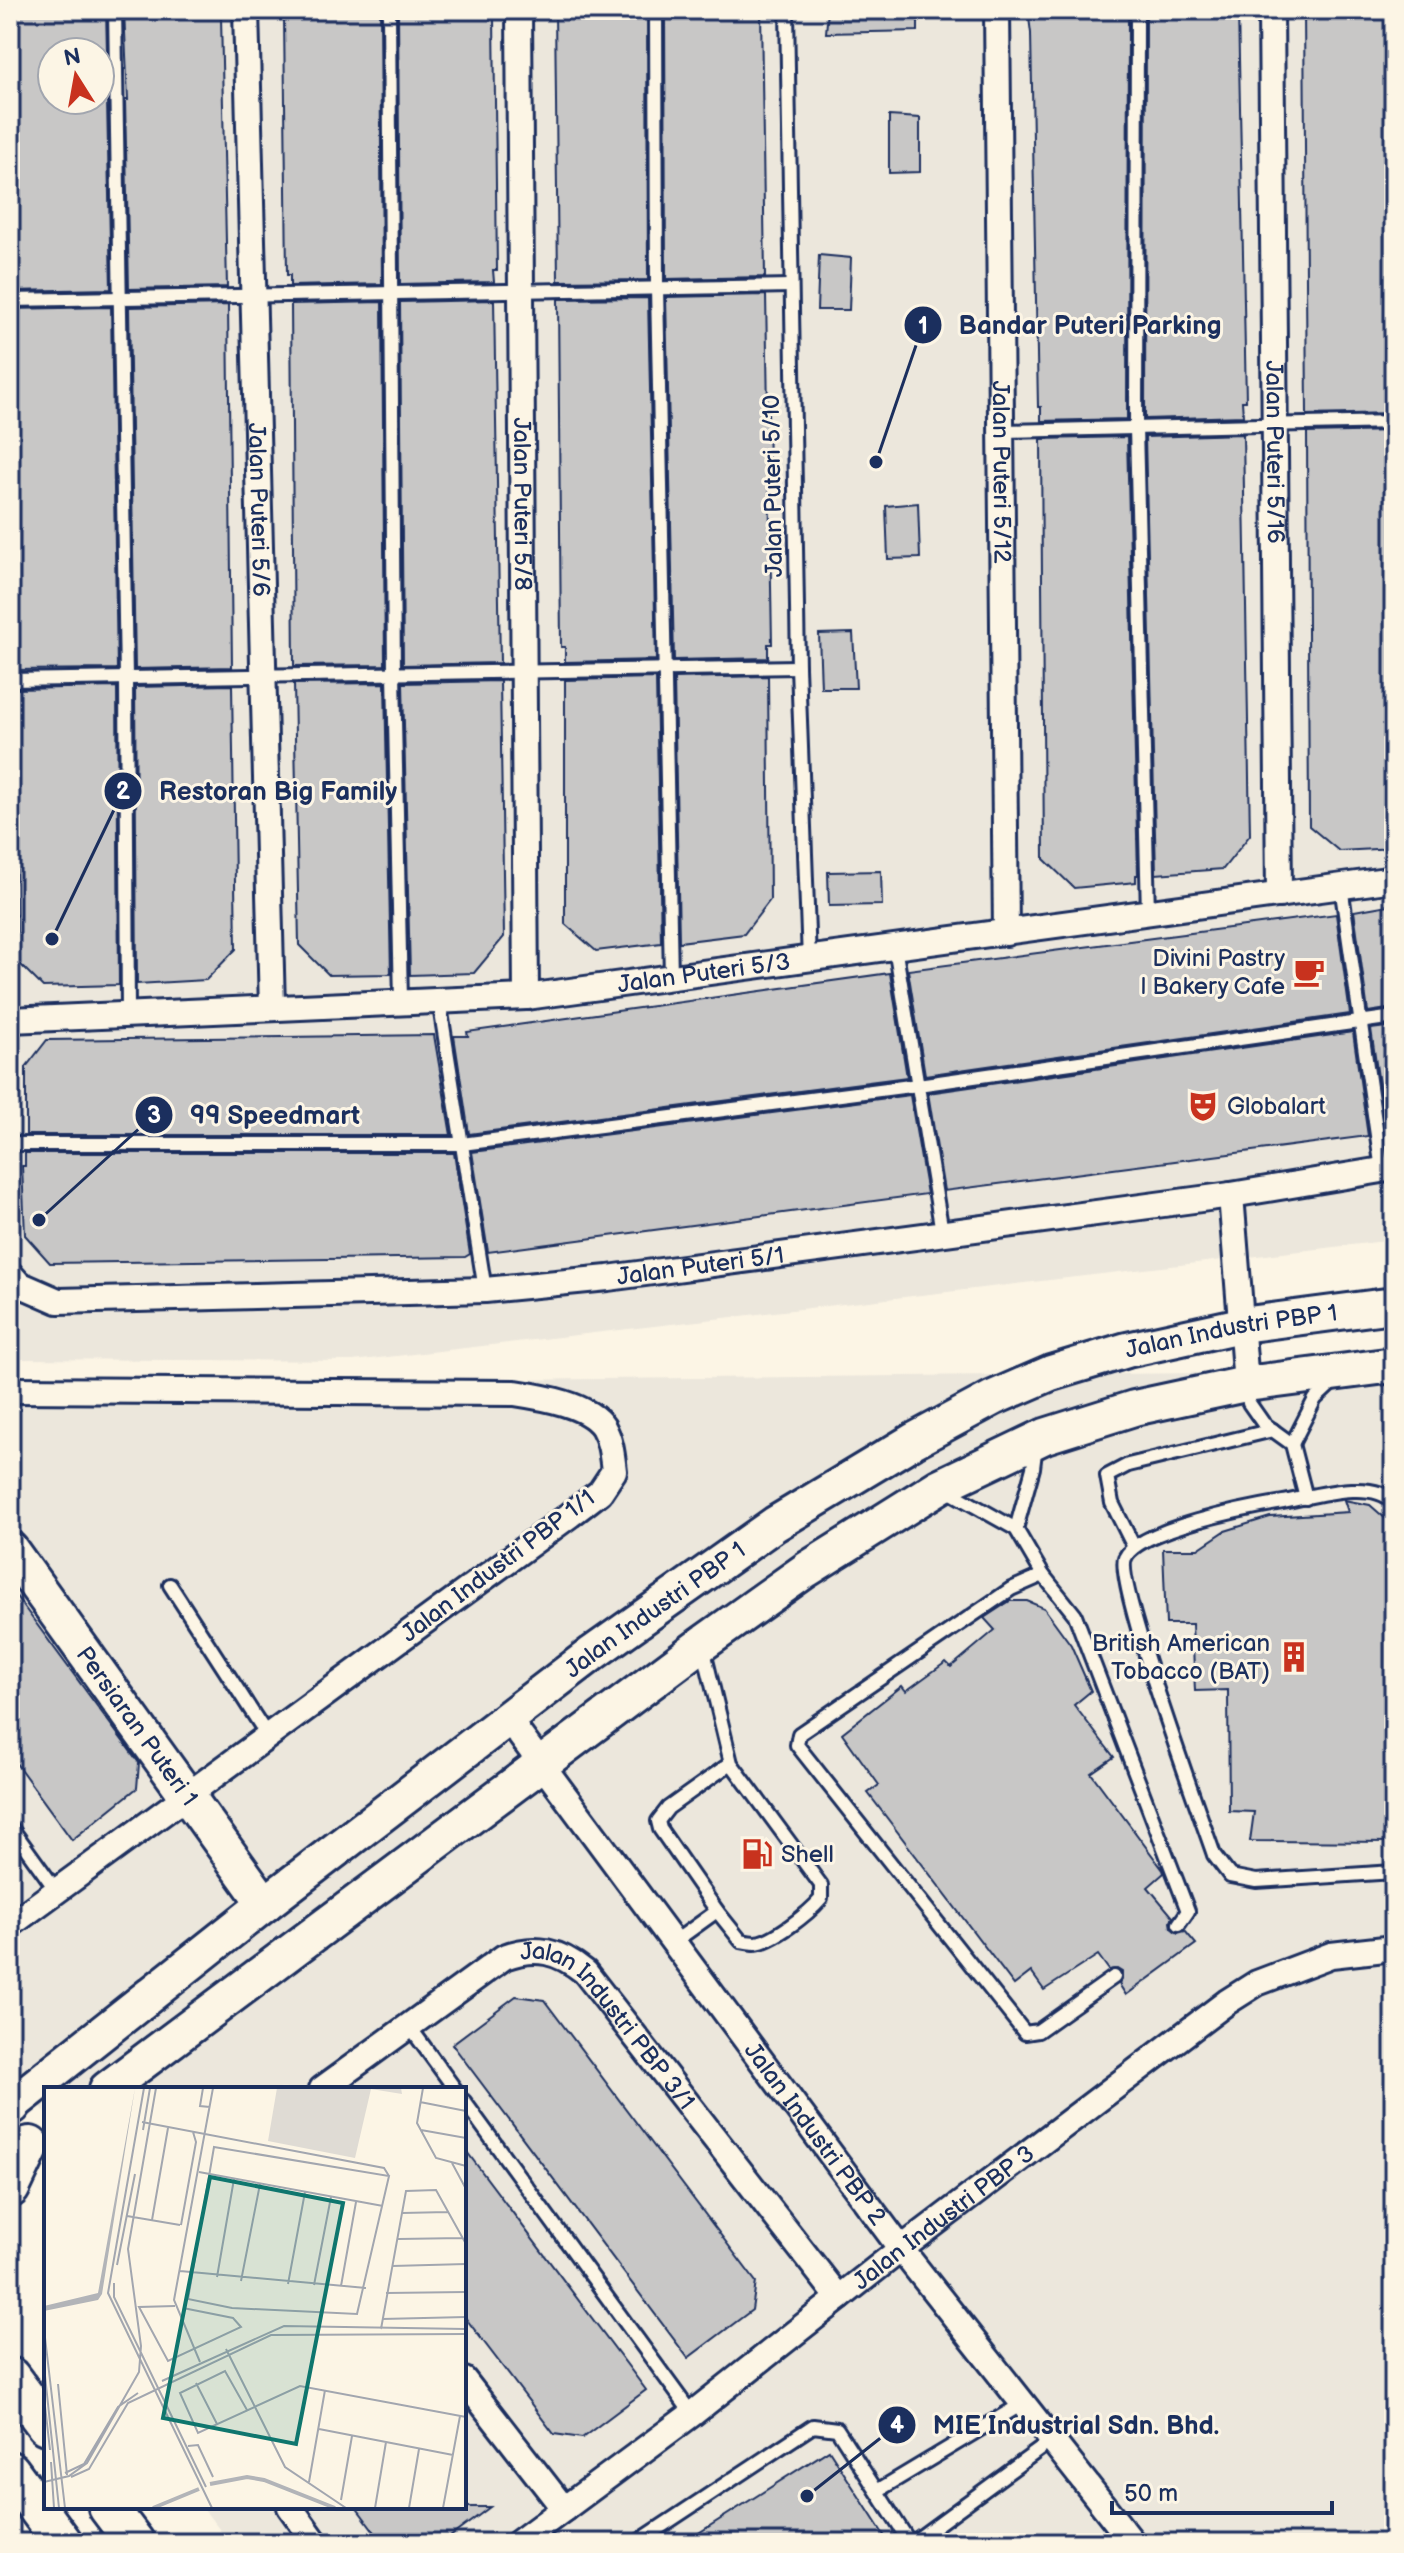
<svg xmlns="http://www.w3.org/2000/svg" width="1404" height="2553" viewBox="0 0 1404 2553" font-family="'Balsamiq Sans',sans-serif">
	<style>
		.built { fill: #ece7dc; fill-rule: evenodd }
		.building { fill: #c8c7c6; stroke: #1b2f5e; stroke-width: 2 }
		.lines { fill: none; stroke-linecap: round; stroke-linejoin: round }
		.lane-casing { stroke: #1b2f5e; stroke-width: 18 }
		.street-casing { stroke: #1b2f5e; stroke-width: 30 }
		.secondary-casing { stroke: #1b2f5e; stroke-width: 40 }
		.primary-casing { stroke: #1b2f5e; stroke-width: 44 }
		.lane { stroke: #fcf5e5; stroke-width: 12 }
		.street { stroke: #fcf5e5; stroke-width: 24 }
		.secondary { stroke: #fcf5e5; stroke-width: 34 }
		.primary { stroke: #fcf5e5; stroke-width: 38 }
		.labels { text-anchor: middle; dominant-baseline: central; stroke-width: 6; stroke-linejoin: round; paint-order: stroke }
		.street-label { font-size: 24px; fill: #1b2f5e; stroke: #fcf5e5 }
		.poi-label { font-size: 24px; fill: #1b2f5e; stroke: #fcf5e5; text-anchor: end }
		.inset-river { fill: none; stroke: #b2b4b8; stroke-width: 4 }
		.inset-road { fill: none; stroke: #a2a6af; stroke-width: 2 }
		.view { fill: #0f766e; fill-opacity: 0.15; stroke: #0f766e; stroke-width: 4 }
		.inset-edge { fill: none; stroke: #1b2f5e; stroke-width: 4 }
		.leader { fill: none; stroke: #1b2f5e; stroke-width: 3 }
		.callout-dot { fill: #1b2f5e; stroke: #fcf5e5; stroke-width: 3 }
		.mark-label { font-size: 24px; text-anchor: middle; font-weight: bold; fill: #fff }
		.callout-label { font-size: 26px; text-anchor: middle; font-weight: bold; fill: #1b2f5e; stroke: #fcf5e5; stroke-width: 6; stroke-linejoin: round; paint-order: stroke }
	</style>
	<rect width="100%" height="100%" fill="#fcf5e5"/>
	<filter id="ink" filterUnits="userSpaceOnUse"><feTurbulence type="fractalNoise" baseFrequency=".0125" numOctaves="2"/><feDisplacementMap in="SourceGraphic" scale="16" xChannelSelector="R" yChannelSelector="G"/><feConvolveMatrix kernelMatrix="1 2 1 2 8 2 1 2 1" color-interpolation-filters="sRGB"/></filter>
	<g filter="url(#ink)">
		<!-- built -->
		<g class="built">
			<path d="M10,10H1394V1240L353,1361L10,1359ZM52,52H100V100H52Z"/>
			<polygon points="1394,1371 1394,2543 230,2543 202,2507 464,2507 464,2089 46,2089 46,2114 10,2059 10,1385"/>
		</g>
		<!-- building -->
		<g class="building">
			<polygon points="25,10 106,10 107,52 52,52 52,100 107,100 111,289 10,291 10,23"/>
			<polygon points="124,10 214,10 221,17 227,287 129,289 125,100 128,100"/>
			<polygon points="292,10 380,10 382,284 290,286 290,275 287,275 284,17"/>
			<polygon points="398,10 487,10 494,17 497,270 493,270 494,282 400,284"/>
			<polygon points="555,10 647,10 648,280 558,281"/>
			<polygon points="665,10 761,10 765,277 666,279"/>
			<polygon points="828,10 918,10 918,31 826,33"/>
			<polygon points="1028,10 1128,10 1127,419 1041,421 1041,407 1038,407 1031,33"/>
			<polygon points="1146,10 1238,10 1246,401 1242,401 1243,416 1145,419"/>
			<polygon points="1304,10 1390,10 1392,413 1307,415"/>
			<polygon points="889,116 920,118 920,172 889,173"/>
			<polygon points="819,255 851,258 849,310 817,310"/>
			<polygon points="766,295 772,644 768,644 768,658 674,660 666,297"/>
			<polygon points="648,298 656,660 565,662 565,647 561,647 558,299"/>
			<polygon points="494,300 500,663 403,665 400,302"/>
			<polygon points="382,302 385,665 294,666 291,304"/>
			<polygon points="228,305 232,667 135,669 129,307"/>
			<polygon points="111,307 117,669 11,670 10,309"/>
			<polygon points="1394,431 1394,848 1339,851 1309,826 1307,433"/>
			<polygon points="1243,434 1250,835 1223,869 1156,874 1145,437"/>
			<polygon points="1127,437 1138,875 1136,875 1136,882 1074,888 1044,859 1041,439"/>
			<polygon points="918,503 920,558 888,559 886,506"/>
			<polygon points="853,633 856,688 821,688 819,634"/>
			<polygon points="768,676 770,900 744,934 679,942 674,678"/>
			<polygon points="656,678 661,943 596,951 565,924 565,680"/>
			<polygon points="500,681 504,937 474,973 410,975 403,683"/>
			<polygon points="385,683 391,974 329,975 299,945 294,684"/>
			<polygon points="232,685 236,949 206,980 137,984 135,687"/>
			<polygon points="117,687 119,985 43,987 17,961 15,689"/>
			<polygon points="881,871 882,905 829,906 828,872"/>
			<polygon points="1394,904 1394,1008 1368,1012 1354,911"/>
			<polygon points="1336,914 1350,1014 925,1075 908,970"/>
			<polygon points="890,973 907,1077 469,1134 454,1036 468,1036 467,1032"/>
			<polygon points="1394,1026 1394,1132 1386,1133 1371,1029"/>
			<polygon points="1353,1032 1368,1136 944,1191 928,1093"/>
			<polygon points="434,1035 451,1135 26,1135 26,1067 47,1040"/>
			<polygon points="910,1095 927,1194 488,1252 472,1152"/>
			<polygon points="25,1153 454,1153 470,1254 465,1257 50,1263 25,1235 22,1166 25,1166"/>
			<polygon points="1344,1500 1370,1505 1386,1519 1392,1536 1394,1826 1392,1842 1250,1841 1254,1812 1229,1811 1228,1690 1195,1691 1192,1624 1166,1624 1163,1549 1198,1549 1225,1531 1270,1517 1348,1512"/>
			<polygon points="10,1588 139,1763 137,1788 72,1840 10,1755"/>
			<polygon points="1010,1601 1027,1601 1044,1608 1071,1645 1091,1691 1074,1705 1114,1757 1091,1773 1163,1870 1164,1873 1148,1887 1173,1917 1170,1922 1171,1928 1178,1933 1185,1931 1196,1944 1126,1995 1119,1984 1122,1980 1122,1972 1117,1969 1109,1970 1098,1955 1044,1990 1031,1972 1014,1985 868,1793 879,1785 842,1733 902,1686 906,1691 946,1662 951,1667 995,1630 984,1618"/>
			<polygon points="516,1996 544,2000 756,2282 752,2310 688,2358 452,2044"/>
			<polygon points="464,2148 646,2390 582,2438 554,2434 464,2316"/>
			<polygon points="829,2450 889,2543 683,2543"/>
			<polygon points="356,2507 490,2507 442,2543 383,2543"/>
		</g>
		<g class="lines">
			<defs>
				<g id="lane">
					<polyline points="115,10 126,678 128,1014"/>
					<polyline points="389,10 394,673 401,1001"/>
					<polyline points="656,10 657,288 671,977"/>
					<polyline points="787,10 798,667 809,960"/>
					<polyline points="1137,10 1136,428 1148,913"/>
					<polyline points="10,300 790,286"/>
					<polyline points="1002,431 1394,422"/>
					<polyline points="10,680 798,667"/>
					<polyline points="1341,886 1382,1170"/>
					<polyline points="895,947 942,1232"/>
					<polyline points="439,1000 485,1290"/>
					<polyline points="10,1144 462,1144 918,1085 1394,1017"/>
					<polyline points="1247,1387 1249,1403 1263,1423 1292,1444 1306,1498"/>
					<polyline points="1292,1444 1315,1399 1333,1382"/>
					<polyline points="943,1488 1016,1529 1043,1575 1075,1615 1188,1911 1179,1924"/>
					<path d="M1394,1503C1373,1477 1311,1497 1283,1502C1253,1507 1137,1529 1125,1558C1115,1583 1200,1814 1214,1855L1230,1876L1256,1881L1394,1872"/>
					<polyline points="1016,1529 1033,1468 1036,1444"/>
					<polyline points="1134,1547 1112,1503 1107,1476 1128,1465 1273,1430"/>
					<polyline points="1043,1575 1011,1589 799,1734 797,1745 1025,2033 1038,2031 1114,1977"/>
					<polyline points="170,1585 267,1735"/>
					<path d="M703,1647L731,1763L821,1885V1899C809,1913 773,1942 755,1943C750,1943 746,1942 741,1941L717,1911L660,1829L658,1821L668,1808L731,1763"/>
					<polyline points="10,1826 56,1890"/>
					<polyline points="674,1942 717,1911"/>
					<polyline points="409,2026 455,2089"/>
					<polyline points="464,2101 692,2414"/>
					<polyline points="877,2491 1022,2404"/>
					<polyline points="636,2543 813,2426 837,2429 910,2543"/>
					<polyline points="912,2543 1051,2441"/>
				</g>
				<g id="street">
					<path id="s1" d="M246,10L272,1008"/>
					<path id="s2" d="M519,10L526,997"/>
					<path id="s3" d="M997,10L1006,933"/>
					<path id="s4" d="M1271,10L1279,895"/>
					<path id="s5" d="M10,1020L526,997L1394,879"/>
					<polyline points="1231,1195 1246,1384"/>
					<path id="s6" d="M10,1274L19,1284L58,1301L485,1290L608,1278L1231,1195L1394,1168"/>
					<path d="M10,1390L515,1393C541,1397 588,1404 603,1427C611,1441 612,1455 614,1471L600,1492L570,1515L10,1925"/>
					<path id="s7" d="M508,1719L901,2249L1133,2543"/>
					<path id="s8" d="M322,2089L504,1957C536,1945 559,1951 585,1972L839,2298"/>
					<polyline points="464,2380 564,2509"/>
					<polyline points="290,2507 316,2543"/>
					<path id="s9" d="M518,2543L692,2414L901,2249L1227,2002L1257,1983L1331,1955L1394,1948"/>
				</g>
				<g id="secondary">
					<path id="s10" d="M10,1549L265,1904"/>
					<polyline points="107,2089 702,1644 806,1570 940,1486 1045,1436 1134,1408 1246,1384 1394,1365"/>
					<path id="s11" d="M10,2106L265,1904L593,1653L775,1524L913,1441L993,1398L1051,1373L1127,1350L1241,1325L1394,1305"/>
				</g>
				<g id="primary">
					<polyline points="10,2105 11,2105"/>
					<polyline points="10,2188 30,2146"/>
					<polyline points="10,2377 46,2425"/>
					<polyline points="10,2471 63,2543"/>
					<polyline points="108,2507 135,2543"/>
				</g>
			</defs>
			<!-- lane casing -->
			<use href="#lane" class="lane-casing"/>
			<!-- street casing -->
			<use href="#street" class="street-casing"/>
			<!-- secondary casing -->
			<use href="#secondary" class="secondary-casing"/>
			<!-- primary casing -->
			<use href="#primary" class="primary-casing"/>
			<!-- lane -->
			<use href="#lane" class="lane"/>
			<!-- street -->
			<use href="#street" class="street"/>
			<!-- secondary -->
			<use href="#secondary" class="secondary"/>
			<!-- primary -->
			<use href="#primary" class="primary"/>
		</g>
	</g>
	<!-- icons -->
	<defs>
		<symbol id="cafe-bare" viewBox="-9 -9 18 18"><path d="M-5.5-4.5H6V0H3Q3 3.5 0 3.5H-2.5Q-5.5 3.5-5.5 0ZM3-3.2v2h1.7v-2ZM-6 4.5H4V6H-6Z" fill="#c8321e" stroke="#fcf5e5" stroke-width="2.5" paint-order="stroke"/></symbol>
		<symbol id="theatre-bare" viewBox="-9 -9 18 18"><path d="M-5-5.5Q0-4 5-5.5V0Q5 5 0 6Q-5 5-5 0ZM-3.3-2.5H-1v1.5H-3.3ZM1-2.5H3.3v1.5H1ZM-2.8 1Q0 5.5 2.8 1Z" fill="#c8321e" stroke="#fcf5e5" stroke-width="2.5" paint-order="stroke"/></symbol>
		<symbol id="building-bare" viewBox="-9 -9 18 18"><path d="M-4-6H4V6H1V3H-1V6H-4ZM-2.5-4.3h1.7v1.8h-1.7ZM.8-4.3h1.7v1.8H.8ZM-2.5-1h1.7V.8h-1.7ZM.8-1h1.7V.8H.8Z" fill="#c8321e" stroke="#fcf5e5" stroke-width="2.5" paint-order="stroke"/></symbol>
		<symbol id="fuel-bare" viewBox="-9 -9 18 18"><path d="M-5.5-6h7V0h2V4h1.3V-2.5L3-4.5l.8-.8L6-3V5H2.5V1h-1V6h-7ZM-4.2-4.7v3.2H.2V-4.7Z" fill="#c8321e" stroke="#fcf5e5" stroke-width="2.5" paint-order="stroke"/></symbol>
	</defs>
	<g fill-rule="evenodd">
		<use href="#cafe-bare" x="1287" y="950" width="44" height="44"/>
		<use href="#theatre-bare" x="1181" y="1084" width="44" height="44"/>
		<use href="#building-bare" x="1272" y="1635" width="44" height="44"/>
		<use href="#fuel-bare" x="735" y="1832" width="44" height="44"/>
	</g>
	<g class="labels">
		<!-- street labels -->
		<g class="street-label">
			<text stroke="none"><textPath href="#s4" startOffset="442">Jalan Puteri 5/16</textPath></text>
			<text stroke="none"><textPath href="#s3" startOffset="462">Jalan Puteri 5/12</textPath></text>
			<text transform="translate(773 486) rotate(-91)">Jalan Puteri 5/10</text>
			<text stroke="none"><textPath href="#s2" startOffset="494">Jalan Puteri 5/8</textPath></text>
			<text stroke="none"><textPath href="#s1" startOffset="500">Jalan Puteri 5/6</textPath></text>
			<text stroke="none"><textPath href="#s5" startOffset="696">Jalan Puteri 5/3</textPath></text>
			<text stroke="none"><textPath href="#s6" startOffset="700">Jalan Puteri 5/1</textPath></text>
			<text stroke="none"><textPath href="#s11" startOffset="1462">Jalan Industri PBP 1</textPath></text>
			<text transform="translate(498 1566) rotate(-37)">Jalan Industri PBP 1/1</text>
			<text stroke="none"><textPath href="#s11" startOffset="814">Jalan Industri PBP 1</textPath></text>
			<text stroke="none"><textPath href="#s10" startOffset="218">Persiaran Puteri 1</textPath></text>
			<text stroke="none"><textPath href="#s8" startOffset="362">Jalan Industri PBP 3/1</textPath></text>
			<text stroke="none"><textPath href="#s7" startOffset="516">Jalan Industri PBP 2</textPath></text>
			<text stroke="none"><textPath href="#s9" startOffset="536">Jalan Industri PBP 3</textPath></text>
		</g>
		<!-- poi labels -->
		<g class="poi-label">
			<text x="1285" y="958">Divini Pastry<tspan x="1285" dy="28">| Bakery Cafe</tspan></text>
			<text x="1227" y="1106" text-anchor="start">Globalart</text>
			<text x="1270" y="1643">British American<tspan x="1270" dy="28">Tobacco (BAT)</tspan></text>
			<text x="781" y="1854" text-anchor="start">Shell</text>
		</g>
	</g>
	<!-- overview -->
	<g transform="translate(44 2087)">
		<rect width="422" height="422" fill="#fcf5e5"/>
		<path d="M233,1H357L358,7L327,2L311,71L224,54Z" fill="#dfdbd4"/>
		<path d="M91,1L58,207L54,213L0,224V219L54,206Z" fill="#b2b4b8"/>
		<path class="inset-river" d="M166,397L203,390L220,393L291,421M109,421L155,402"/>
		<path class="inset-road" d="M100,1L64,206L168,421M159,1L156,19L166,20M379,1L373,36L392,71L422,79M376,15L422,24M98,35L340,81L345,89M99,43L106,1M377,43L422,51M170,60L345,89L313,227L188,221L144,212ZM408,76L422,102M155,85L339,119M358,126L404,125M83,129L136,138M108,133L124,41M137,138L152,55L149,45M354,152L419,151M73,178L91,87M348,179L422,177M136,184L322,201M173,190L190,92M197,194L216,97M70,196V210L162,400M244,197L261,105M270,198L287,110M297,199L312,115M342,206L422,205M131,219L95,220L124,274L197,240L189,231L139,221M338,232L422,230M0,242L21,421M337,242L362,104L392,103L422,157M182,262L241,380L302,421M156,275L130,213L169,1M0,279L15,421M118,294L240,239L422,242M152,296L173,337M14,297L23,388M0,310L6,363M203,323L181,284L136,306L154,346L256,299L422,330M275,342L409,368M144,359L154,358L169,390M7,375L10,421M21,386L40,377L74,320L94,306M27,390L45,382L84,316L227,248L422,247M0,395L25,389L43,376L95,285L97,259L84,162L112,1M265,395L281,303M297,413L308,349M331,421L342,355M365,421L375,362M399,421L416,329"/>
		<path class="view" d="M166,90L299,116L252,357L119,331Z"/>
		<rect width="422" height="422" class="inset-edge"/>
	</g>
	<!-- callouts -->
	<path class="leader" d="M876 462L923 325M52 939L123 791M39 1220L154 1115M807 2496L897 2425"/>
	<g class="callout-dot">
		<circle cx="876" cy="462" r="8"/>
		<circle cx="52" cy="939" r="8"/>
		<circle cx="39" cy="1220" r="8"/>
		<circle cx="807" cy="2496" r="8"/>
		<circle cx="923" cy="325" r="20"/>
		<circle cx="123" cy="791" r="20"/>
		<circle cx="154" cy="1115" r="20"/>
		<circle cx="897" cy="2425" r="20"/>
	</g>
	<g class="mark-label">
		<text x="923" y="334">1</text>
		<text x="123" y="799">2</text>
		<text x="154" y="1123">3</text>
		<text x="897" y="2433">4</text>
	</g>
	<g class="callout-label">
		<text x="1090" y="334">Bandar Puteri Parking</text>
		<text x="278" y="800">Restoran Big Family</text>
		<text x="275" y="1124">99 Speedmart</text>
		<text x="1076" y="2434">MIE Industrial Sdn. Bhd.</text>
	</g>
	<!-- margin -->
	<rect width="1404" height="2553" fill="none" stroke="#fcf5e5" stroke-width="40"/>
	<rect x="20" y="20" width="1364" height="2513" fill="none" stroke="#1b2f5e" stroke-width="3" filter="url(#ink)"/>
	<!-- north arrow -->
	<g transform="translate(76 76) rotate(349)"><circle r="38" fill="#fcf5e5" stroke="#a2a6af" stroke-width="2"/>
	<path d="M0-6L14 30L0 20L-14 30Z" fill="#c8321e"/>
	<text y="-12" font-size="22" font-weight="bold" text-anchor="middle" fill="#1b2f5e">N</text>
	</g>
	<!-- scale -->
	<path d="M1112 2501v12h220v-12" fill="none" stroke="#1b2f5e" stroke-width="4"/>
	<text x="1124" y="2501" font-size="24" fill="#1b2f5e" stroke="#fcf5e5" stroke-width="6" paint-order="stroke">50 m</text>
</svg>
